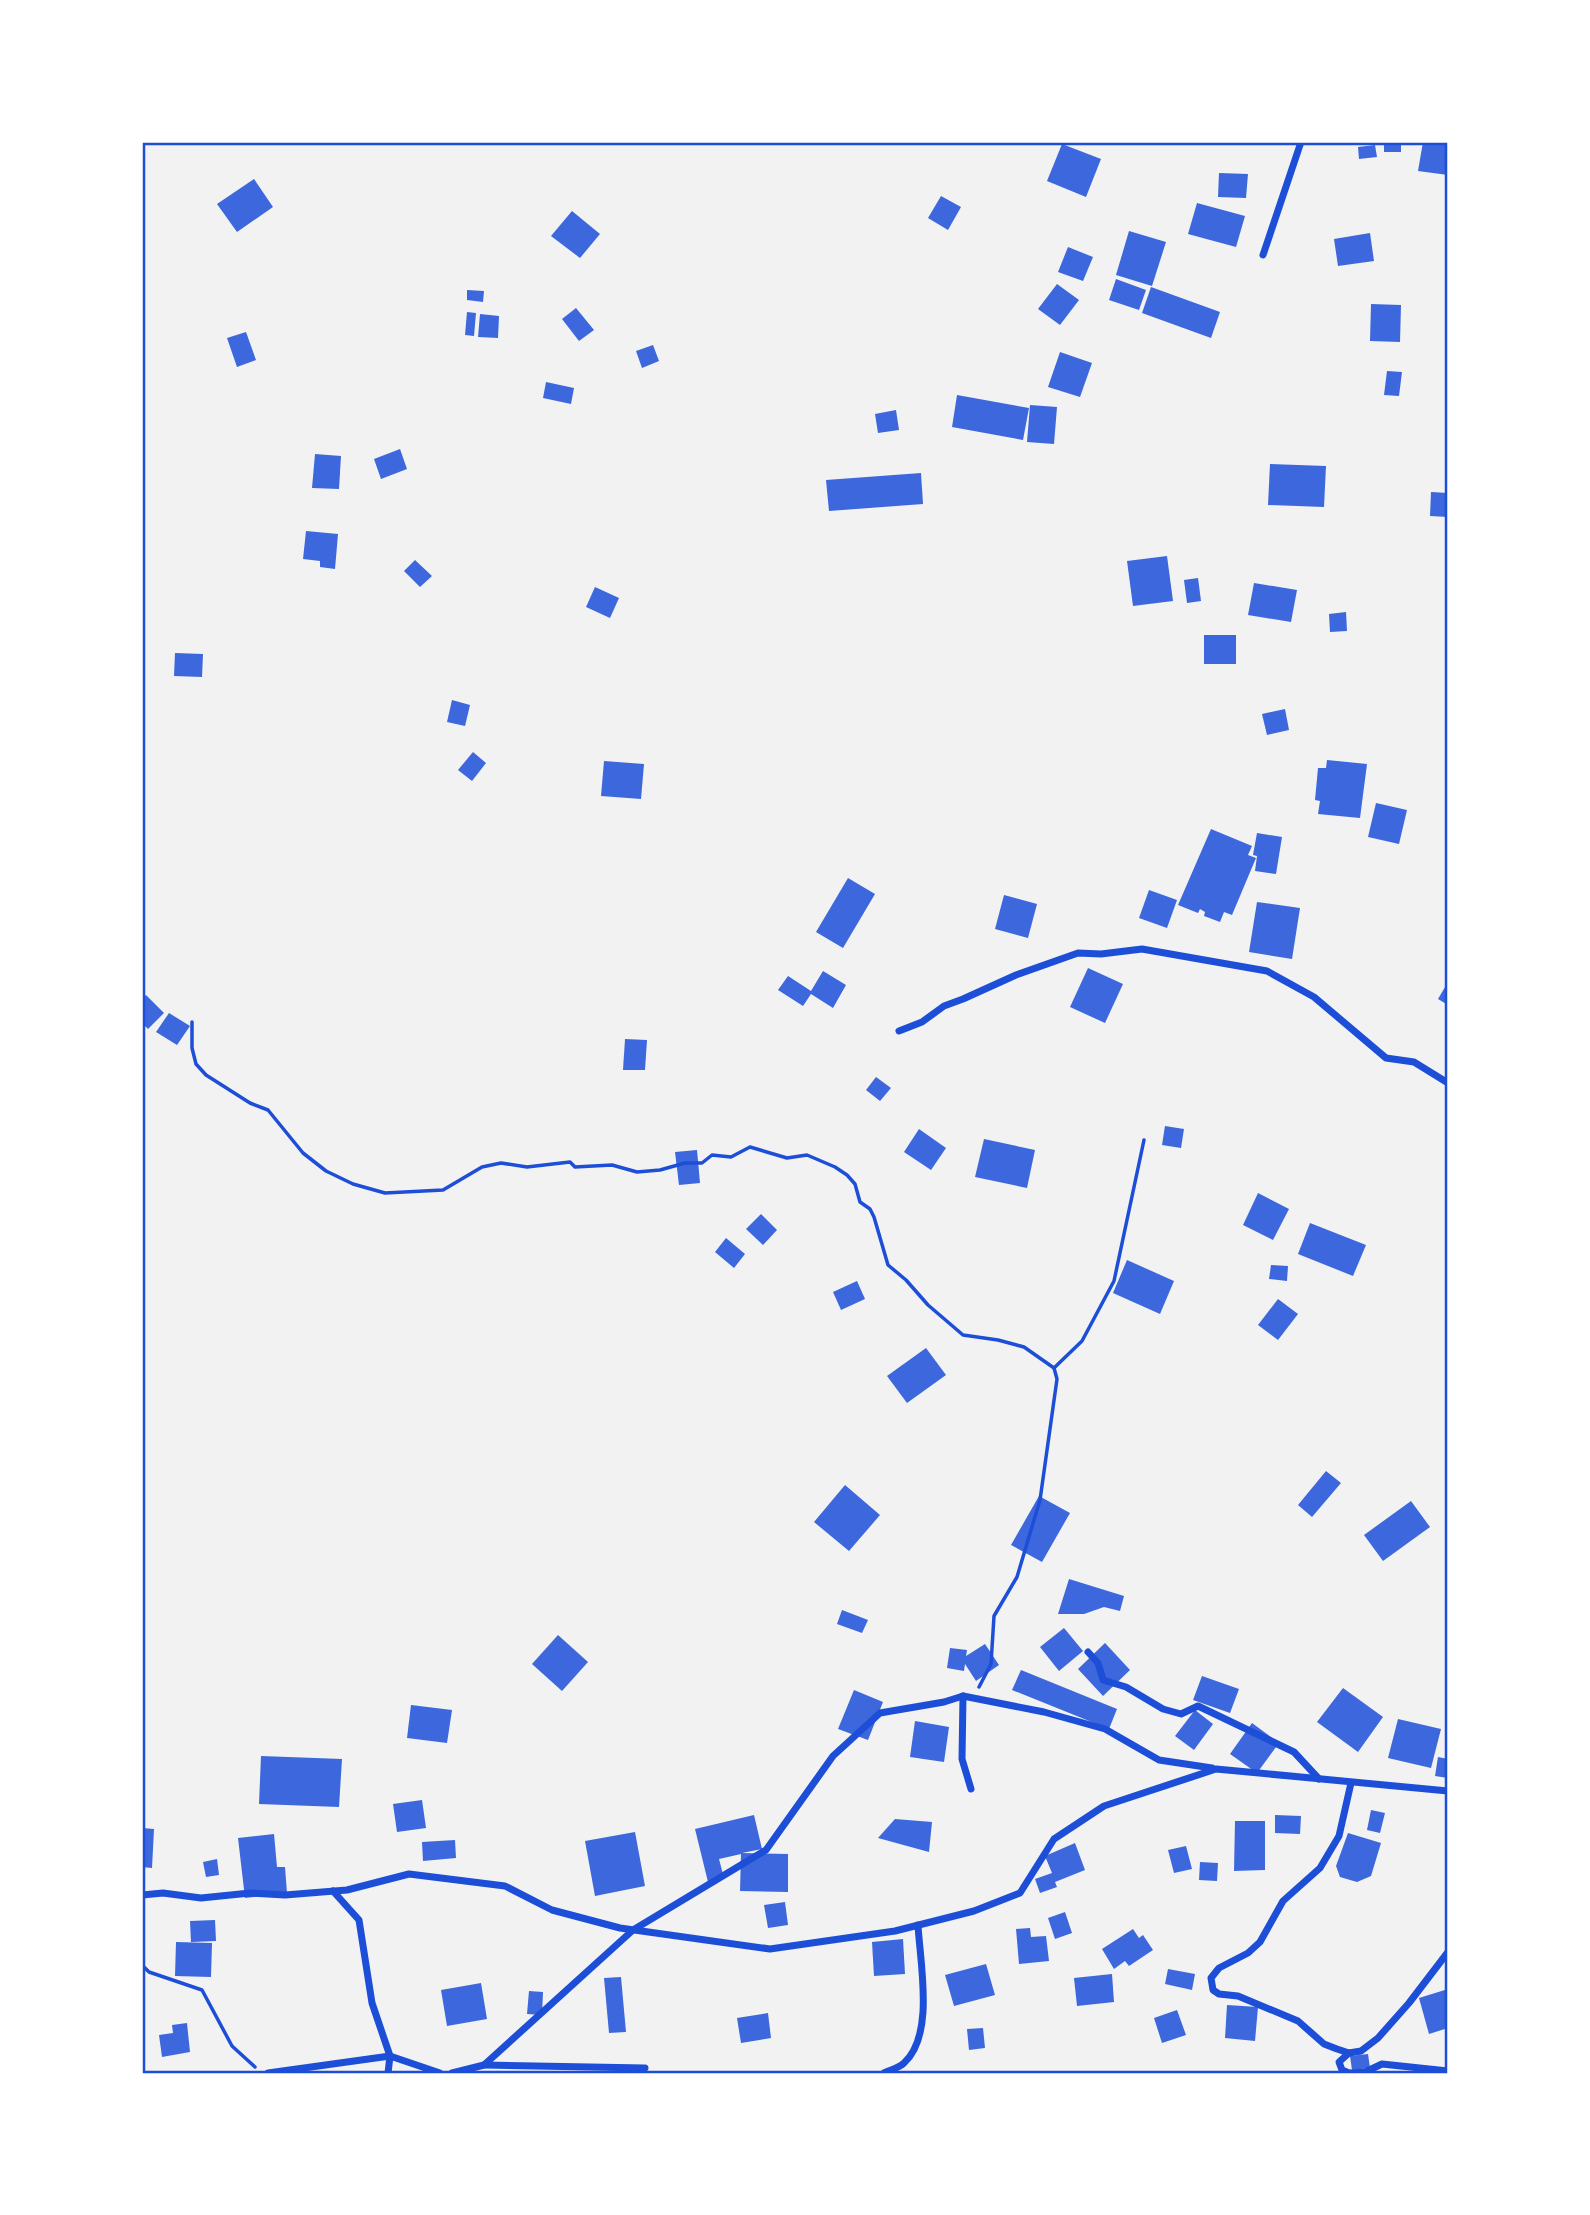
<svg xmlns="http://www.w3.org/2000/svg" width="1590" height="2215" viewBox="0 0 1590 2215" font-family="Barlow,sans-serif">
	<style>
		.building { fill: #3d67dc }
		.lines { fill: none; stroke-linecap: round; stroke-linejoin: round }
		.path { stroke: #1d4ed8; stroke-width: 3.5 }
		.minor { stroke: #1d4ed8; stroke-width: 7 }
		.neatline { fill: none; stroke: #1d4ed8; stroke-width: 2.5 }
	</style>
	<rect width="100%" height="100%" fill="#f2f2f2"/>
	<!-- building -->
	<g class="building">
		<rect x="1384" y="142" width="17" height="10"/>
		<polygon points="1423,142 1448,142 1448,175 1418,171"/>
		<polygon points="1062,144 1101,159 1086,197 1047,181"/>
		<polygon points="1375,145 1377,157 1359,159 1358,147"/>
		<polygon points="1219,173 1248,174 1246,198 1218,197"/>
		<polygon points="254,179 273,207 237,232 217,204"/>
		<polygon points="941,196 961,207 948,230 928,218"/>
		<polygon points="1197,203 1245,216 1236,247 1188,234"/>
		<polygon points="572,211 600,234 580,258 551,236"/>
		<polygon points="1129,231 1166,242 1152,286 1116,275"/>
		<polygon points="1370,233 1374,261 1338,266 1334,239"/>
		<polygon points="1068,247 1093,257 1083,281 1058,272"/>
		<polygon points="1116,279 1146,290 1139,310 1109,300"/>
		<polygon points="1057,284 1079,300 1060,325 1038,309"/>
		<polygon points="1151,287 1220,312 1211,338 1142,313"/>
		<polygon points="467,290 484,291 483,302 467,300"/>
		<polygon points="1371,304 1401,305 1400,342 1370,341"/>
		<polygon points="576,308 594,330 579,341 562,319"/>
		<polygon points="467,312 476,313 474,336 465,335"/>
		<polygon points="480,314 499,316 498,338 478,337"/>
		<polygon points="246,332 256,360 237,367 227,338"/>
		<polygon points="653,345 659,361 642,368 636,351"/>
		<polygon points="1060,352 1092,363 1080,397 1048,387"/>
		<polygon points="1387,371 1402,372 1399,396 1384,395"/>
		<polygon points="546,382 574,388 571,404 543,398"/>
		<polygon points="957,395 1029,408 1023,440 952,427"/>
		<polygon points="1030,405 1057,407 1054,444 1027,442"/>
		<polygon points="896,410 899,430 878,433 875,414"/>
		<polygon points="400,449 407,469 381,479 374,459"/>
		<polygon points="315,454 341,456 339,489 312,488"/>
		<polygon points="1270,464 1326,466 1324,507 1268,505"/>
		<polygon points="921,473 923,504 829,511 826,480"/>
		<polygon points="1431,492 1448,493 1448,517 1430,516"/>
		<polygon points="306,531 338,534 335,569 320,567 320,561 303,559"/>
		<polygon points="1167,556 1173,601 1133,606 1127,561"/>
		<polygon points="415,560 432,576 420,587 404,571"/>
		<polygon points="1198,578 1201,601 1187,603 1184,580"/>
		<polygon points="1254,583 1297,590 1291,622 1248,615"/>
		<polygon points="595,587 619,598 610,618 586,607"/>
		<polygon points="1346,612 1347,631 1330,632 1329,614"/>
		<rect x="1204" y="635" width="32" height="29"/>
		<polygon points="175,653 203,654 202,677 174,676"/>
		<polygon points="452,700 470,705 465,726 447,722"/>
		<polygon points="1285,709 1289,730 1267,735 1262,714"/>
		<polygon points="473,752 486,763 472,781 458,770"/>
		<polygon points="1327,760 1367,764 1360,818 1318,814 1320,801 1315,800 1318,768 1326,768"/>
		<polygon points="604,761 644,764 641,799 601,796"/>
		<polygon points="1376,803 1407,810 1399,844 1368,837"/>
		<polygon points="1211,829 1252,846 1248,855 1256,858 1232,915 1224,912 1220,922 1204,916 1205,912 1200,909 1198,913 1178,905"/>
		<polygon points="1257,833 1282,837 1276,874 1255,871 1257,856 1253,855"/>
		<polygon points="848,878 875,894 843,948 816,932"/>
		<polygon points="1149,890 1177,900 1167,928 1139,918"/>
		<polygon points="1004,895 1037,904 1028,938 995,929"/>
		<polygon points="1257,902 1300,908 1292,959 1249,952"/>
		<polygon points="1088,968 1123,984 1105,1023 1070,1007"/>
		<polygon points="823,971 846,985 833,1008 811,994 803,1006 778,990 788,976 811,991"/>
		<polygon points="1448,982 1448,1005 1438,999"/>
		<polygon points="146,995 164,1013 148,1029 142,1023 142,999"/>
		<polygon points="169,1013 190,1026 177,1045 156,1032"/>
		<polygon points="625,1039 647,1040 645,1070 623,1070"/>
		<polygon points="876,1077 891,1088 880,1101 866,1090"/>
		<polygon points="1165,1126 1184,1129 1181,1148 1162,1145"/>
		<polygon points="919,1129 946,1148 931,1170 904,1152"/>
		<polygon points="984,1139 1035,1150 1027,1188 975,1177"/>
		<polygon points="697,1150 700,1183 679,1185 675,1152"/>
		<polygon points="1258,1193 1289,1209 1273,1240 1243,1225"/>
		<polygon points="761,1214 777,1230 763,1245 746,1229"/>
		<polygon points="1310,1223 1366,1245 1353,1276 1298,1254"/>
		<polygon points="726,1238 745,1254 734,1268 715,1252"/>
		<polygon points="1127,1260 1174,1281 1160,1314 1113,1293"/>
		<polygon points="1271,1265 1288,1266 1287,1281 1269,1279"/>
		<polygon points="857,1281 865,1299 841,1310 833,1292"/>
		<polygon points="1278,1299 1298,1314 1278,1340 1258,1325"/>
		<polygon points="926,1348 946,1375 907,1403 887,1376"/>
		<polygon points="1326,1471 1341,1483 1312,1517 1298,1505"/>
		<polygon points="845,1485 880,1515 849,1551 814,1522"/>
		<polygon points="1039,1496 1070,1513 1042,1562 1011,1545"/>
		<polygon points="1411,1501 1430,1527 1383,1561 1364,1535"/>
		<polygon points="1069,1579 1124,1596 1120,1611 1104,1607 1084,1614 1058,1614"/>
		<polygon points="842,1610 868,1620 862,1633 837,1624"/>
		<polygon points="1064,1628 1083,1651 1059,1671 1040,1647"/>
		<polygon points="558,1635 588,1662 562,1691 532,1664"/>
		<polygon points="1105,1643 1130,1670 1103,1696 1078,1669"/>
		<polygon points="985,1644 999,1665 976,1681 965,1664 964,1671 947,1668 950,1648 967,1650 966,1656"/>
		<polygon points="1021,1670 1117,1709 1109,1729 1012,1690"/>
		<polygon points="1202,1676 1239,1689 1230,1713 1193,1700"/>
		<polygon points="1343,1688 1383,1717 1358,1752 1317,1722"/>
		<polygon points="854,1690 883,1702 868,1740 838,1729"/>
		<polygon points="411,1705 452,1710 447,1743 407,1738"/>
		<polygon points="1195,1710 1213,1724 1194,1750 1175,1736"/>
		<polygon points="1398,1719 1441,1729 1431,1768 1388,1758"/>
		<polygon points="915,1721 949,1727 944,1762 910,1757"/>
		<polygon points="1252,1723 1279,1743 1257,1773 1230,1754"/>
		<polygon points="261,1756 342,1759 339,1807 259,1804"/>
		<polygon points="1438,1757 1448,1759 1448,1778 1435,1776"/>
		<polygon points="422,1800 426,1828 397,1832 393,1804"/>
		<polygon points="1371,1810 1385,1813 1380,1833 1367,1830"/>
		<polygon points="754,1815 762,1849 742,1853 788,1854 788,1892 740,1891 741,1854 719,1859 724,1878 708,1882 695,1829"/>
		<polygon points="1275,1815 1301,1816 1300,1834 1275,1833"/>
		<polygon points="895,1819 932,1822 929,1852 878,1838"/>
		<polygon points="1235,1821 1265,1821 1265,1870 1234,1871"/>
		<polygon points="142,1828 154,1829 152,1868 142,1867"/>
		<polygon points="635,1832 645,1886 595,1896 585,1841"/>
		<polygon points="1348,1833 1381,1843 1371,1876 1357,1882 1340,1877 1336,1866"/>
		<polygon points="274,1834 277,1867 285,1867 287,1893 245,1898 238,1838"/>
		<polygon points="455,1840 456,1858 423,1861 422,1842"/>
		<polygon points="1075,1843 1085,1870 1055,1882 1057,1887 1040,1893 1035,1879 1052,1873 1045,1856"/>
		<polygon points="1186,1846 1192,1869 1174,1873 1168,1850"/>
		<polygon points="217,1859 219,1875 206,1877 203,1862"/>
		<polygon points="1200,1862 1218,1863 1217,1881 1199,1880"/>
		<polygon points="785,1902 788,1925 768,1928 764,1905"/>
		<polygon points="1065,1912 1072,1933 1055,1939 1048,1918"/>
		<polygon points="215,1920 216,1941 191,1942 190,1921"/>
		<polygon points="1030,1928 1031,1937 1046,1936 1049,1961 1019,1964 1016,1929"/>
		<polygon points="1133,1929 1139,1938 1143,1935 1153,1950 1129,1966 1125,1961 1114,1969 1102,1949"/>
		<polygon points="903,1939 905,1974 874,1976 872,1942"/>
		<polygon points="176,1942 212,1943 211,1977 175,1976"/>
		<polygon points="986,1964 995,1995 954,2006 945,1975"/>
		<polygon points="1168,1969 1195,1974 1192,1990 1165,1984"/>
		<polygon points="1112,1974 1114,2002 1077,2006 1074,1978"/>
		<polygon points="621,1977 626,2032 609,2033 604,1978"/>
		<polygon points="481,1983 487,2019 447,2026 441,1990"/>
		<polygon points="1448,1989 1448,2028 1429,2034 1419,1998"/>
		<polygon points="529,1991 543,1992 542,2015 527,2014"/>
		<polygon points="1227,2005 1258,2007 1255,2041 1225,2038"/>
		<polygon points="1177,2010 1186,2035 1162,2043 1154,2018"/>
		<polygon points="768,2013 771,2038 741,2043 737,2018"/>
		<polygon points="187,2023 190,2052 162,2057 159,2035 173,2033 172,2025"/>
		<polygon points="983,2028 985,2048 969,2050 967,2029"/>
		<polygon points="1368,2054 1370,2068 1352,2070 1350,2056"/>
	</g>
	<g class="lines">
		<!-- path -->
		<g class="path">
			<polyline points="192,1022 192,1048 196,1064 206,1075 250,1103 268,1110 303,1153 326,1171 353,1184 385,1193 443,1190 482,1167 501,1163 527,1167 570,1162 575,1167 612,1165 637,1172 660,1170 685,1163 702,1163 712,1155 731,1157 750,1147 787,1158 807,1155 835,1167 847,1175 855,1184 860,1202 870,1209 874,1217 888,1265 906,1280 928,1305 963,1335 998,1340 1024,1347 1054,1368 1057,1379 1040,1500 1017,1577 994,1616 991,1664 979,1687"/>
			<polyline points="1054,1368 1082,1341 1114,1281 1144,1140"/>
			<polyline points="142,1965 149,1972 202,1990 232,2046 255,2067"/>
		</g>
		<!-- minor -->
		<g class="minor">
			<polyline points="1263,255 1301,142"/>
			<polyline points="899,1031 922,1022 944,1006 963,999 1016,975 1078,953 1101,954 1142,949 1267,971 1314,997 1386,1058 1414,1062 1448,1083"/>
			<polyline points="1088,1652 1098,1663 1103,1680 1126,1687 1163,1709 1181,1714 1198,1706 1294,1752 1319,1779"/>
			<polyline points="963,1696 962,1759 971,1789"/>
			<polyline points="1351,1783 1339,1836 1320,1868 1283,1901 1260,1942 1248,1953 1219,1968 1211,1978 1213,1990 1219,1994 1238,1996 1298,2021 1324,2044 1337,2049 1349,2053 1361,2051 1378,2038 1409,2003 1448,1952"/>
			<polyline points="333,1891 359,1920 372,2003 390,2056 440,2073"/>
			<polyline points="142,1895 163,1893 201,1898 250,1893 285,1895 347,1890 409,1874 505,1886 552,1910 620,1928 770,1949 895,1931 974,1911 1020,1893 1054,1839 1104,1806 1216,1769 1448,1791"/>
			<polyline points="1349,2053 1339,2062 1342,2070 1349,2073 1365,2072 1382,2064 1448,2071"/>
			<polyline points="484,2065 645,2068"/>
			<polyline points="268,2073 390,2056 388,2073"/>
			<polyline points="452,2073 484,2065 633,1930 766,1850 833,1756 880,1713 944,1702 963,1696 1044,1712 1105,1729 1159,1760 1212,1768"/>
			<path d="M884,2073C890,2070 899,2068 904,2063C935,2035 920,1963 918,1925"/>
		</g>
	</g>
	<!-- border -->
	<rect width="1590" height="2215" fill="none" stroke="#ffffff" stroke-width="287"/>
	<rect x="144" y="144" width="1302" height="1928" class="neatline"/>
</svg>
